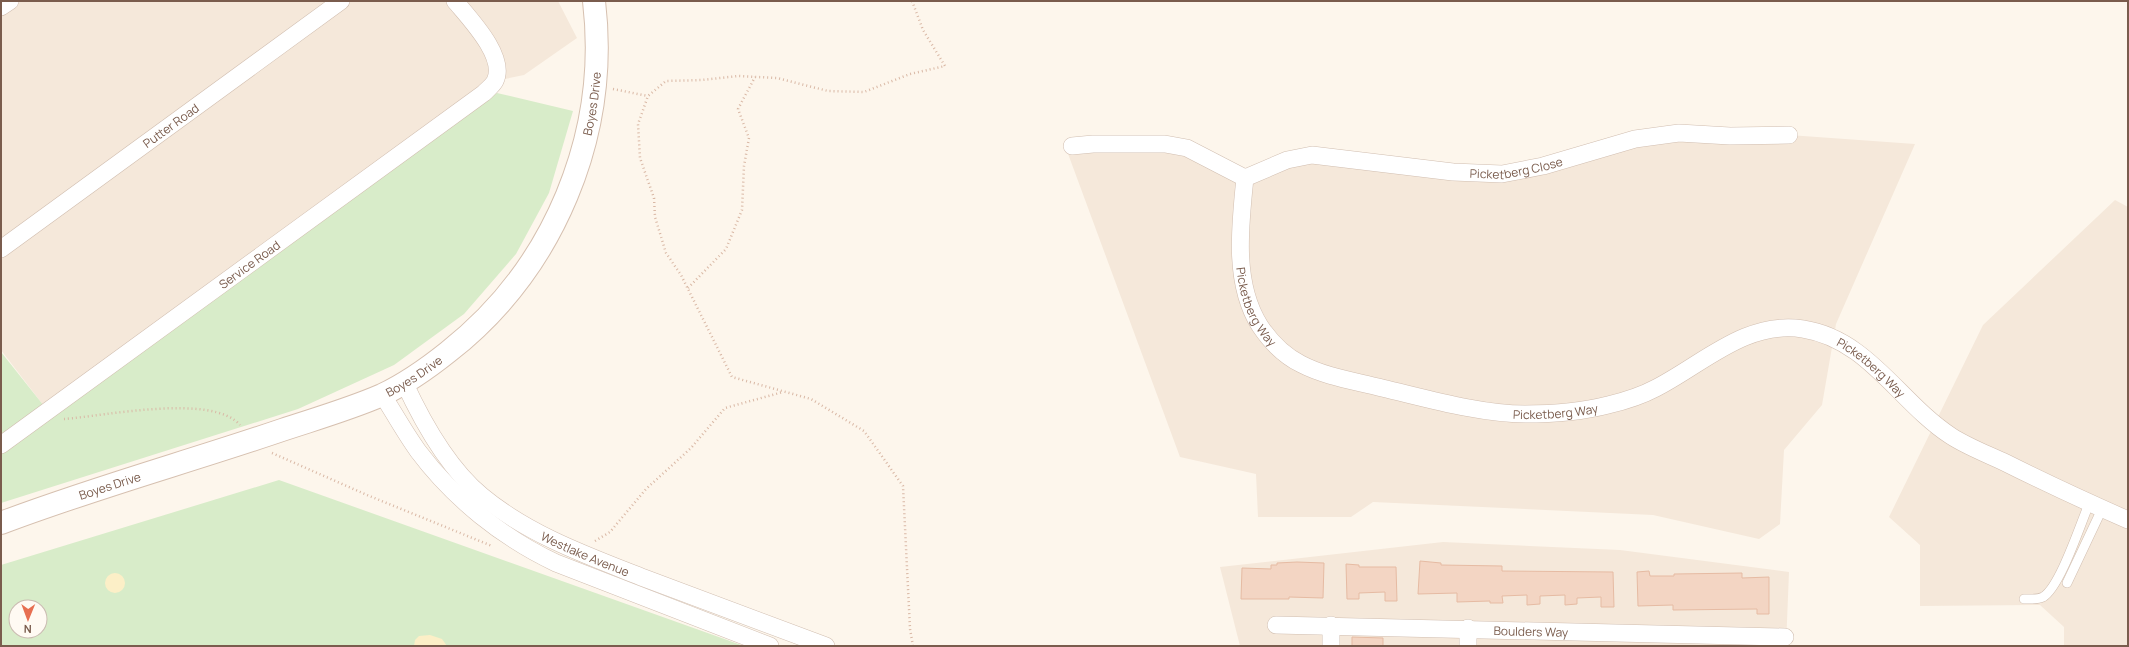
<svg xmlns="http://www.w3.org/2000/svg" width="2129" height="647" viewBox="0 0 2129 647" font-family="Manrope,sans-serif">
	<style>
		.residential { fill: #f5e8da }
		.green { fill: #d8ecc9; fill-rule: evenodd }
		.sand { fill: #fcefc7 }
		.building { fill: #f3d5c3; stroke: #e6bba3 }
		.lines { fill: none; stroke-linecap: round; stroke-linejoin: round }
		.lane-casing { stroke: #d1beb0; stroke-width: 10 }
		.street-casing { stroke: #d1beb0; stroke-width: 18 }
		.secondary-casing { stroke: #d6c0b0; stroke-width: 24 }
		.path { stroke: #d9b8a5; stroke-width: 2.5; stroke-dasharray: 1 3; stroke-linecap: butt }
		.lane { stroke: #fff; stroke-width: 9 }
		.street { stroke: #fff; stroke-width: 17 }
		.secondary { stroke: #fff; stroke-width: 22 }
		.labels { text-anchor: middle; dominant-baseline: central; stroke-width: 3.5; stroke-linejoin: round; paint-order: stroke }
		.street-label { font-size: 12px; fill: #7a5c4d; stroke: #fffaf3 }
	</style>
	<rect width="100%" height="100%" fill="#fdf6ec"/>
	<!-- residential -->
	<g class="residential">
		<polygon points="1,1 558,1 577,38 524,75 495,81 47,410 1,350"/>
		<polygon points="1789,135 1915,144 1836,324 1822,405 1784,450 1780,524 1759,539 1653,515 1373,502 1351,517 1258,517 1256,474 1180,457 1067,151 1165,144 1245,178 1287,160 1502,174 1635,139"/>
		<polygon points="2115,200 2128,207 2128,646 2064,646 2064,627 2040,605 1920,606 1920,545 1889,517 1983,325"/>
		<polygon points="1443,542 1620,550 1789,572 1786,646 1240,646 1220,567"/>
	</g>
	<!-- green -->
	<g class="green">
		<polygon points="497,93 573,111 549,193 516,254 464,314 394,365 298,409 1,503 1,453"/>
		<polygon points="1,352 44,406 1,437"/>
		<path d="M279,480L744,646H1V565ZM16,607H40V631H16Z"/>
	</g>
	<!-- sand -->
	<g class="sand">
		<circle cx="115" cy="583" r="10"/>
		<polygon points="430,635 442,639 447,646 414,646 415,640 419,636"/>
	</g>
	<!-- building -->
	<g class="building">
		<polygon points="1420,561 1441,563 1441,565 1502,566 1502,571 1613,572 1614,607 1601,607 1601,597 1577,598 1577,604 1565,605 1565,595 1540,596 1540,604 1527,605 1527,595 1502,596 1503,603 1490,603 1490,601 1457,602 1457,593 1418,594"/>
		<polygon points="1297,562 1324,563 1323,598 1289,597 1289,599 1241,599 1242,568 1271,569 1271,565 1277,565 1277,563"/>
		<polygon points="1346,564 1359,565 1359,567 1396,567 1397,601 1385,601 1385,592 1359,593 1359,599 1347,599"/>
		<polygon points="1649,571 1650,576 1674,576 1674,574 1742,573 1742,578 1769,577 1769,614 1757,614 1757,609 1673,610 1673,605 1638,606 1637,572"/>
		<polygon points="1352,637 1383,638 1383,646 1352,646"/>
	</g>
	<g class="lines">
		<defs>
			<g id="lane">
				<polyline points="2067,583 2102,509"/>
				<path d="M2024,599C2031,599 2037,600 2043,597C2060,587 2080,525 2089,504"/>
			</g>
			<g id="street">
				<polyline points="1,7 10,1"/>
				<polyline points="1072,146 1093,144 1165,144 1187,148 1245,178"/>
				<path id="s1" d="M1245,178C1240,226 1233,284 1260,326C1270,341 1285,356 1301,364C1326,377 1355,381 1382,388C1425,398 1480,414 1525,414C1553,414 1581,412 1608,405C1625,401 1641,396 1656,388C1703,364 1746,320 1803,329C1868,339 1899,402 1951,436C1968,447 1987,454 2006,463C2046,483 2087,502 2128,520"/>
				<path id="s2" d="M1245,178L1287,160L1312,155L1453,172L1502,174L1543,166L1635,139L1679,133L1730,136L1789,135"/>
				<path id="s3" d="M1,249L341,1"/>
				<path id="s4" d="M404,382C422,421 449,469 482,496C529,535 588,556 644,578C704,601 765,623 826,646"/>
				<path d="M382,394C394,413 405,433 418,451C454,499 503,538 556,563L770,646"/>
				<path id="s5" d="M1,445L484,93C488,89 493,85 495,81C507,57 469,18 455,1"/>
				<path id="s6" d="M1276,625L1785,637"/>
				<polyline points="1331,646 1331,625"/>
				<polyline points="1468,646 1468,628"/>
			</g>
			<g id="secondary">
				<path id="s7" d="M1,523C93,488 188,462 282,430C315,419 350,409 382,395C405,384 428,368 448,352C554,269 610,135 594,1"/>
			</g>
		</defs>
		<!-- lane casing -->
		<use href="#lane" class="lane-casing"/>
		<!-- street casing -->
		<use href="#street" class="street-casing"/>
		<!-- secondary casing -->
		<use href="#secondary" class="secondary-casing"/>
		<!-- path -->
		<g class="path">
			<polyline points="912,1 923,30 945,66 910,74 864,92 828,91 777,78 738,76 702,80 666,81 648,96 638,124 640,158 654,198 655,217 666,253 681,275 732,377 811,399 864,431 903,486 910,629 913,646"/>
			<polyline points="613,89 648,96"/>
			<polyline points="688,288 726,249 742,210 744,166 749,138 738,109 755,77"/>
			<path d="M64,419C105,416 212,393 240,425"/>
			<polyline points="272,453 367,495 492,546"/>
			<polyline points="595,541 610,532 646,489 691,448 725,408 783,392"/>
		</g>
		<!-- lane -->
		<use href="#lane" class="lane"/>
		<!-- street -->
		<use href="#street" class="street"/>
		<!-- secondary -->
		<use href="#secondary" class="secondary"/>
	</g>
	<g class="labels">
		<!-- street labels -->
		<g class="street-label">
			<text stroke="none"><textPath href="#s7" startOffset="775">Boyes Drive</textPath></text>
			<text stroke="none"><textPath href="#s3" startOffset="210">Putter Road</textPath></text>
			<text stroke="none"><textPath href="#s2" startOffset="277">Picketberg Close</textPath></text>
			<text stroke="none"><textPath href="#s5" startOffset="307">Service Road</textPath></text>
			<text stroke="none"><textPath href="#s1" startOffset="132">Picketberg Way</textPath></text>
			<text stroke="none"><textPath href="#s1" startOffset="815">Picketberg Way</textPath></text>
			<text stroke="none"><textPath href="#s7" startOffset="439">Boyes Drive</textPath></text>
			<text stroke="none"><textPath href="#s1" startOffset="469">Picketberg Way</textPath></text>
			<text stroke="none"><textPath href="#s7" startOffset="115">Boyes Drive</textPath></text>
			<text stroke="none"><textPath href="#s4" startOffset="258">Westlake Avenue</textPath></text>
			<text stroke="none"><textPath href="#s6" startOffset="255">Boulders Way</textPath></text>
		</g>
	</g>
	<!-- border -->
	<rect width="2129" height="647" fill="none" stroke="#7a5c4d" stroke-width="4"/>
	<!-- north arrow -->
	<g transform="translate(28 619) rotate(181)"><circle r="19" fill="#fffaf3" stroke="#cabbb1"/>
	<path d="M0-3L7 15L0 10L-7 15Z" fill="#e76f51"/>
	<text y="-6" font-size="11" font-weight="bold" text-anchor="middle" fill="#7a5c4d">N</text>
	</g>
</svg>
